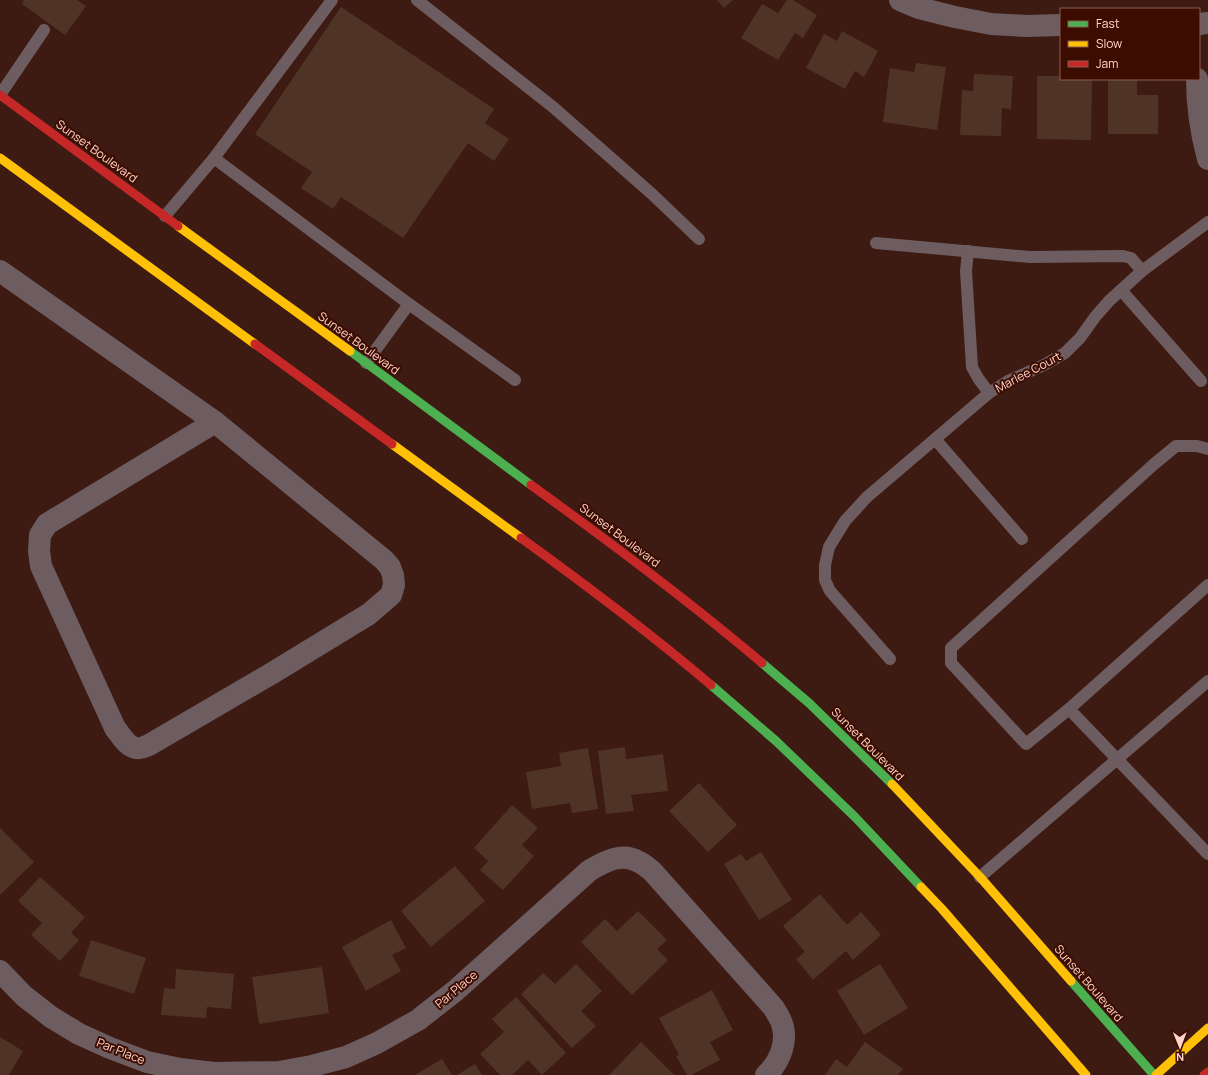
<svg xmlns="http://www.w3.org/2000/svg" width="1208" height="1075" viewBox="0 0 1208 1075" font-family="Manrope,sans-serif">
	<style>
		.building { fill: #4f3426 }
		.lines { fill: none; stroke-linecap: round; stroke-linejoin: round }
		.lane { stroke: #6d5d60; stroke-width: 12 }
		.street { stroke: #6d5d60; stroke-width: 22 }
		.fast { stroke: #4caf50; stroke-width: 9 }
		.slow { stroke: #ffc107; stroke-width: 9 }
		.jam { stroke: #c62828; stroke-width: 9 }
		.labels { text-anchor: middle; dominant-baseline: central; stroke-width: 4; stroke-linejoin: round; paint-order: stroke }
		.street-label { font-size: 12px; fill: #fed4c8; stroke: #3d0c01 }
	</style>
	<rect width="100%" height="100%" fill="#3d1a12"/>
	<!-- building -->
	<g class="building">
		<polygon points="24,0 77,0 86,6 65,35 22,4"/>
		<polygon points="717,0 733,0 724,8"/>
		<polygon points="787,0 793,0 817,15 803,38 795,33 778,60 741,38 762,4 778,13"/>
		<polygon points="341,7 494,109 485,123 509,139 494,161 468,143 403,238 341,197 333,209 301,188 312,172 255,134"/>
		<polygon points="842,31 878,51 864,77 855,71 845,89 806,68 824,34 837,41"/>
		<polygon points="916,63 946,67 937,130 883,122 890,68 914,72"/>
		<polygon points="974,74 1013,76 1011,109 1002,108 1001,136 960,135 962,90 973,91"/>
		<polygon points="1037,76 1061,76 1061,79 1092,79 1091,140 1037,139"/>
		<polygon points="1108,79 1137,79 1137,95 1158,95 1158,134 1108,134"/>
		<polygon points="625,747 626,759 663,754 668,791 631,795 634,811 606,814 598,751"/>
		<polygon points="588,748 598,809 572,813 570,803 532,809 526,772 561,766 559,753"/>
		<polygon points="699,783 737,825 708,852 669,811"/>
		<polygon points="512,805 538,828 522,845 534,856 503,890 480,870 488,861 474,848"/>
		<polygon points="0,828 34,862 0,895"/>
		<polygon points="761,852 792,900 759,920 724,864 741,854 746,861"/>
		<polygon points="455,866 485,901 431,947 401,911"/>
		<polygon points="40,877 85,917 71,933 79,940 60,961 31,935 42,923 18,901"/>
		<polygon points="820,894 847,925 861,912 881,935 853,960 846,951 813,980 796,959 805,952 783,926"/>
		<polygon points="638,911 667,940 657,949 668,960 632,995 581,942 605,919 617,931"/>
		<polygon points="391,920 406,948 392,955 401,971 366,991 342,947"/>
		<polygon points="91,940 146,958 134,994 79,976"/>
		<polygon points="576,964 602,991 581,1011 596,1026 572,1048 521,994 543,973 555,984"/>
		<polygon points="880,964 908,1008 864,1035 837,991"/>
		<polygon points="322,967 329,1013 259,1024 252,977"/>
		<polygon points="176,969 234,974 231,1009 207,1007 206,1018 161,1015 164,988 175,989"/>
		<polygon points="712,990 733,1030 710,1042 720,1060 691,1075 687,1075 676,1056 679,1055 659,1018"/>
		<polygon points="516,997 566,1053 542,1075 528,1060 512,1075 500,1075 480,1054 504,1032 492,1019"/>
		<polygon points="0,1037 23,1051 9,1075 0,1075"/>
		<polygon points="641,1042 674,1075 609,1075"/>
		<polygon points="865,1042 903,1069 898,1075 825,1075 836,1059 847,1067"/>
		<polygon points="442,1059 452,1075 415,1075"/>
		<polygon points="475,1064 482,1075 457,1075"/>
	</g>
	<g class="lines">
		<!-- lane -->
		<g class="lane">
			<polyline points="417,0 553,107 652,194 699,239"/>
			<polyline points="0,95 44,30"/>
			<polyline points="214,158 409,304"/>
			<polyline points="165,216 214,158 332,0"/>
			<polyline points="876,243 1030,257 1123,256 1131,258 1142,271"/>
			<polyline points="968,251 966,271 972,367 978,378 989,393"/>
			<polyline points="1121,290 1201,381"/>
			<polyline points="366,363 409,304 515,380"/>
			<polyline points="935,439 1022,539"/>
			<polyline points="1208,585 1069,709 1208,854"/>
			<polyline points="890,659 830,591 825,580 825,565 829,547 845,521 867,497 989,393 1008,381 1044,365 1065,353 1080,338 1095,317 1109,301 1142,271 1208,222"/>
			<polyline points="1069,709 1026,744 951,663 951,648 1153,465 1176,446 1197,446 1208,449"/>
			<polyline points="980,877 1208,681"/>
		</g>
		<!-- street -->
		<g class="street">
			<polyline points="900,0 919,8 955,17 991,24 1027,26 1061,25"/>
			<polyline points="1199,24 1208,23"/>
			<path d="M1197,79C1197,107 1201,133 1208,159"/>
			<path d="M0,271L215,422L384,560L390,567L393,575L394,585L391,595L369,614L274,672L149,745C146,746 143,748 140,748C128,750 121,735 115,728L41,566L39,551L40,535L47,524L215,422"/>
			<path d="M0,971L24,996L51,1017L79,1034L110,1048L147,1062L180,1069L214,1073L279,1072L312,1066L346,1057L377,1043L418,1020L455,991L590,870C606,861 622,852 639,862C644,864 648,868 652,871L773,1007C776,1012 779,1016 781,1021C789,1040 780,1062 766,1075"/>
		</g>
		<!-- fast -->
		<g class="fast">
			<polyline points="350,351 531,485"/>
			<polyline points="762,663 809,703 892,784"/>
			<polyline points="711,685 776,741 855,817 921,887"/>
			<polyline points="1071,981 1154,1075"/>
		</g>
		<!-- slow -->
		<g class="slow">
			<polyline points="0,158 255,344"/>
			<polyline points="178,226 350,351"/>
			<polyline points="392,444 521,538"/>
			<polyline points="892,784 980,877 1071,981"/>
			<polyline points="921,887 942,909 1086,1075"/>
			<polyline points="1156,1075 1208,1028"/>
		</g>
		<!-- jam -->
		<g class="jam">
			<polyline points="0,95 178,226"/>
			<polyline points="255,344 392,444"/>
			<path d="M531,485C610,542 688,600 762,663"/>
			<path d="M521,538C586,585 650,633 711,685"/>
			<polyline points="1204,1075 1208,1072"/>
		</g>
	</g>
	<g class="labels">
		<!-- street labels -->
		<g class="street-label">
			<text transform="translate(97 151) rotate(36)">Sunset Boulevard</text>
			<text transform="translate(359 343) rotate(36)">Sunset Boulevard</text>
			<text transform="translate(1028 372) rotate(-28)">Marlee Court</text>
			<text transform="translate(620 535) rotate(37)">Sunset Boulevard</text>
			<text transform="translate(868 744) rotate(45)">Sunset Boulevard</text>
			<text transform="translate(1089 983) rotate(49)">Sunset Boulevard</text>
			<text transform="translate(456 989) rotate(-40)">Par Place</text>
			<text transform="translate(121 1051) rotate(22)">Par Place</text>
		</g>
	</g>
	<!-- legend -->
	<rect x="1060" y="8" width="140" height="72" fill="#3d0c01" stroke="#8a5c51"/>
	<rect x="1068" y="21" width="20" height="6" fill="#4caf50" stroke="#8a5c51"/>
	<text x="1096" y="28" font-size="12" fill="#fed4c8">Fast</text>
	<rect x="1068" y="41" width="20" height="6" fill="#ffc107" stroke="#8a5c51"/>
	<text x="1096" y="48" font-size="12" fill="#fed4c8">Slow</text>
	<rect x="1068" y="61" width="20" height="6" fill="#c62828" stroke="#8a5c51"/>
	<text x="1096" y="68" font-size="12" fill="#fed4c8">Jam</text>
	<!-- north arrow -->
	<g transform="translate(1180 1047) rotate(179)" stroke="#3d0c01" stroke-width="3" paint-order="stroke">
	<path d="M0-3L7 15L0 10L-7 15Z" fill="#fed4c8"/>
	<text y="-6" font-size="11" font-weight="bold" text-anchor="middle" fill="#fed4c8">N</text>
	</g>
</svg>
